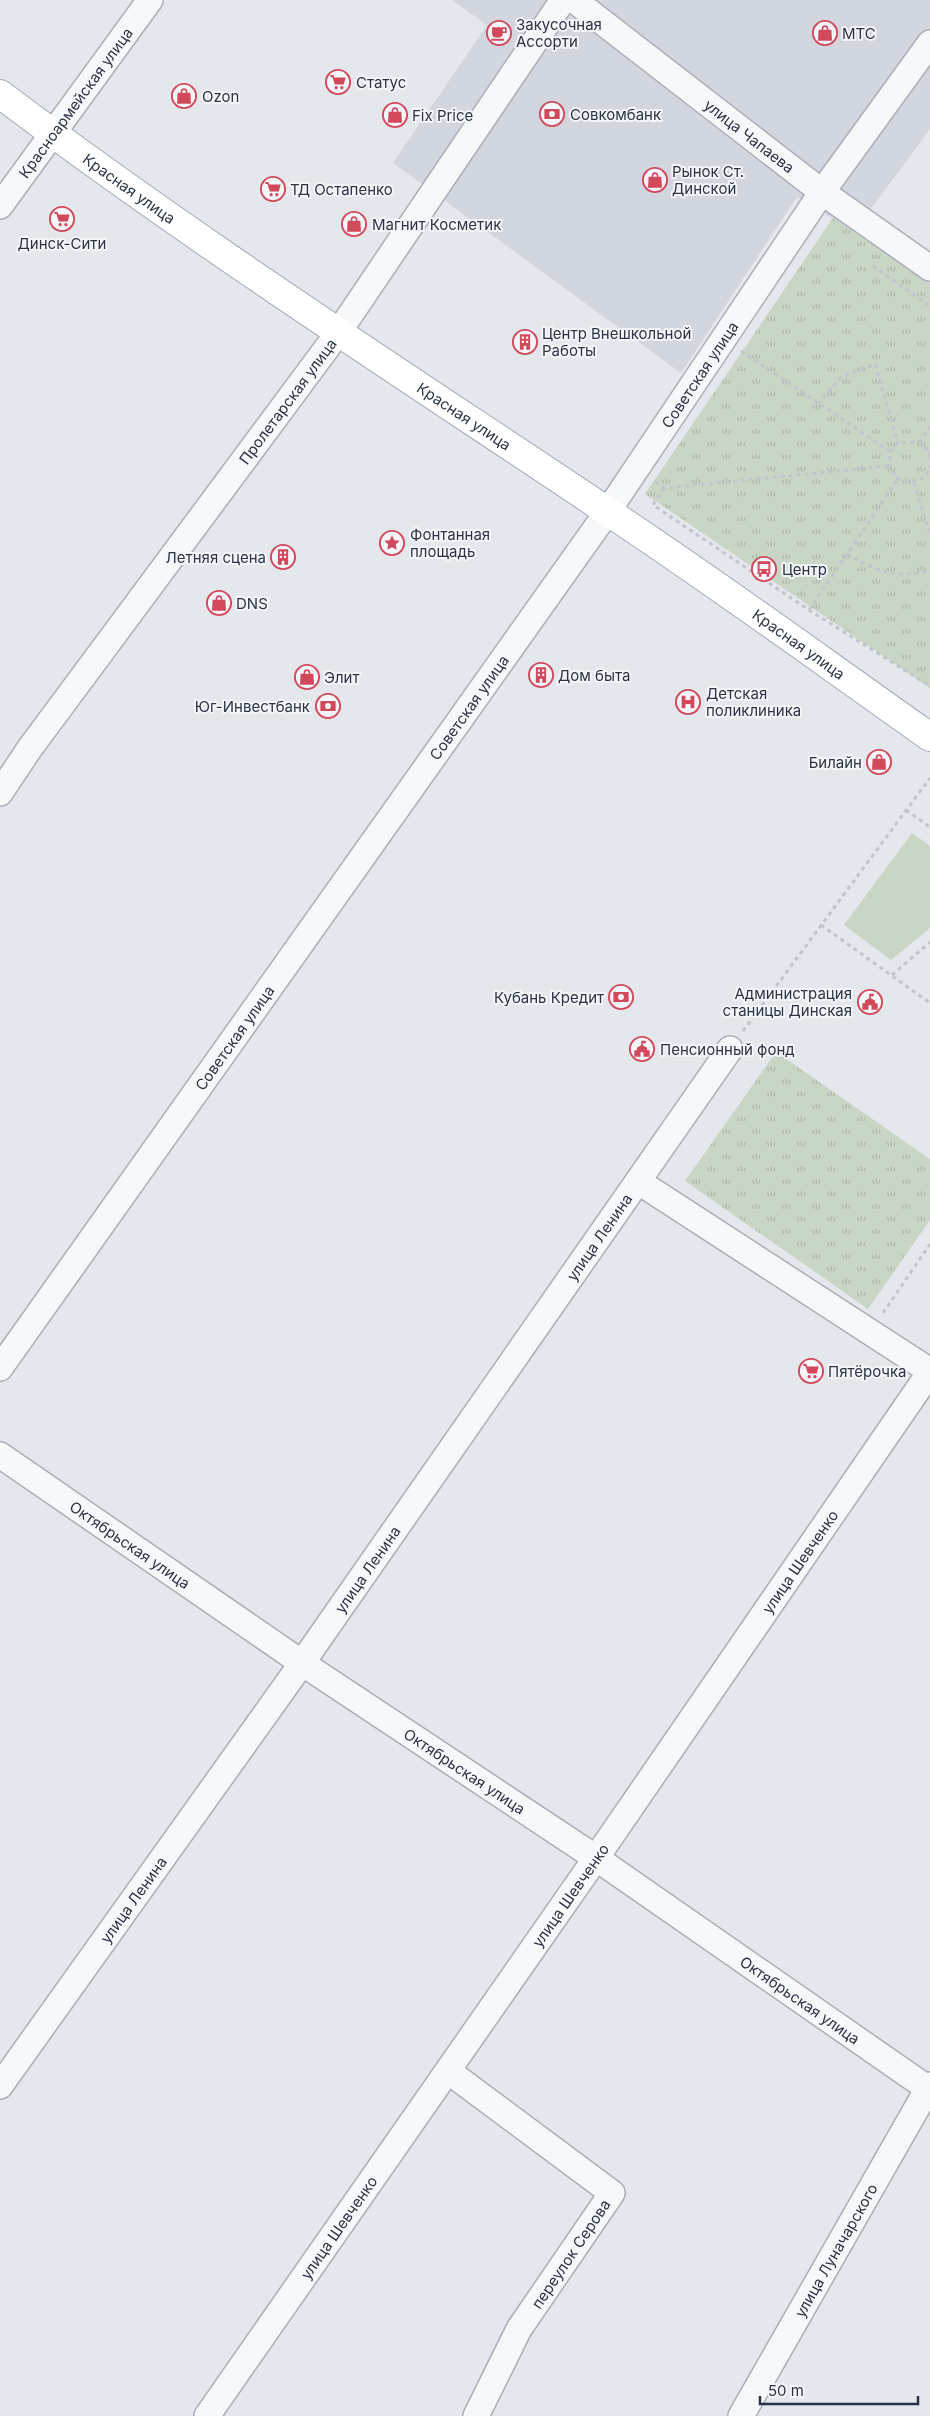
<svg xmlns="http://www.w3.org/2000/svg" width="930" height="2416" viewBox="0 0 930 2416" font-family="Inter,sans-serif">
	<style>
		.built { fill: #d2d6de }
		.grass { fill: #c9d6c5 }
		.park { fill: url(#park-tufts) }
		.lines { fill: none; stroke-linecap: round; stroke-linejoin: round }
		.minor-casing { stroke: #a9aeb7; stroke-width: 28 }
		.major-casing { stroke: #a3abb8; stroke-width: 30 }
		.path { stroke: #c2c5cb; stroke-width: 3; stroke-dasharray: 4 4; stroke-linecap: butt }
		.minor { stroke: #f7f8fa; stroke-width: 25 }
		.major { stroke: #fff; stroke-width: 28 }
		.labels { text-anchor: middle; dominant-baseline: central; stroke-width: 4; stroke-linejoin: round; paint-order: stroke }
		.poi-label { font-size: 15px; fill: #2b3445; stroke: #f4f6f9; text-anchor: start }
		.street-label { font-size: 15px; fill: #2b3445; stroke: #f4f6f9 }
	</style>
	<defs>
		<pattern id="park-tufts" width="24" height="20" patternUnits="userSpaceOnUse" patternTransform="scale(1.25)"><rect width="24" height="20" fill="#c9d6c5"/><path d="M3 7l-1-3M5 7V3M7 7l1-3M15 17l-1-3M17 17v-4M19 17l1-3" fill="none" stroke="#adb8ab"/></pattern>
	</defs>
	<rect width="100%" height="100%" fill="#e4e7ec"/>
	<!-- built -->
	<polygon class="built" points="452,0 930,0 930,129 854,232 797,197 681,373 393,163 487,25"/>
	<!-- grass -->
	<polygon class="grass" points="912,833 930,846 930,928 891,960 844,925"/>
	<!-- park -->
	<g class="park">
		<polygon points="833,218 930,283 930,688 645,494"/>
		<polygon points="776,1052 930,1159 930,1220 868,1309 685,1181"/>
	</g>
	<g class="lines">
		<defs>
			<g id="minor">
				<path id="s1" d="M574,0L822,192L930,268"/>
				<path id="s2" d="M0,206L150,0"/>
				<path id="s3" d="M0,793L30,748L338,333L563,0"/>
				<polyline points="639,1182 930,1371"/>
				<path id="s4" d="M0,1368L608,511L822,192L930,43"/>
				<path id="s5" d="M0,1455L302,1663L596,1858L930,2090"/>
				<polyline points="448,2071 612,2193 519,2329 476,2416"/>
				<path id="s6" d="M0,2086L302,1663L730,1049"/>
				<path id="s7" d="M207,2416L596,1858L930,1372"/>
				<path id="s8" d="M741,2416L930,2085"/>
			</g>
			<g id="major">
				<path id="s9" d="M0,94C195,241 401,373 604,509C715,582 822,661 930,737"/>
			</g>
		</defs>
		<!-- minor casing -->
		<use href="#minor" class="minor-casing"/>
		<!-- major casing -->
		<use href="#major" class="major-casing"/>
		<!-- path -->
		<g class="path">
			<polyline points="873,266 930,306"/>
			<polyline points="741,351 891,452"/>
			<polyline points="818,404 841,377 875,364 898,443"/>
			<polyline points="919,442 930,427"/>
			<path d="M930,457L928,450L919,442L898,443L891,452L889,466L898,479C912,482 926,483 930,466"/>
			<polyline points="655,482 664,488 889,466"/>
			<polyline points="914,483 930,534"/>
			<polyline points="664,488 653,505 809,610 930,686"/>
			<path d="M847,554C878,572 894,578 930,571"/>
			<polyline points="809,610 898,479"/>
			<polyline points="906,810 930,827"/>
			<polyline points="821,925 930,1003"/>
			<polyline points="892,975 930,942"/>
			<polyline points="743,1031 930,778"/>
			<polyline points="883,1313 930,1244"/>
		</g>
		<!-- minor -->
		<use href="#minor" class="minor"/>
		<!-- major -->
		<use href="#major" class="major"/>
	</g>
	<!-- icons -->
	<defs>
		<symbol id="cafe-ring" viewBox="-11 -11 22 22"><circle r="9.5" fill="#f4f6f9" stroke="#d1495b" stroke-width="1.5"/><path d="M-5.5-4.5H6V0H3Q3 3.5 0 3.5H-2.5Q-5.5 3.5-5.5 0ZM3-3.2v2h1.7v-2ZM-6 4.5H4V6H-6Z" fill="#d1495b"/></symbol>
		<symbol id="shop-ring" viewBox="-11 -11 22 22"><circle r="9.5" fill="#f4f6f9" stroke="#d1495b" stroke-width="1.5"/><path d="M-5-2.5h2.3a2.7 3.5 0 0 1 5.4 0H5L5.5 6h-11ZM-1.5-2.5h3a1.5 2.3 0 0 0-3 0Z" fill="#d1495b"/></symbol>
		<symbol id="supermarket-ring" viewBox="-11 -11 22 22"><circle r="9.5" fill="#f4f6f9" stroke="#d1495b" stroke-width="1.5"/><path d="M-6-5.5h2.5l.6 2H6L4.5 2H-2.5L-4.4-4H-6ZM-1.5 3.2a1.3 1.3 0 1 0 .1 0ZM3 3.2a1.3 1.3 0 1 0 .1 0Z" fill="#d1495b"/></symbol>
		<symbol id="bank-ring" viewBox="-11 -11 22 22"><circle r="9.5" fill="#f4f6f9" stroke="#d1495b" stroke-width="1.5"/><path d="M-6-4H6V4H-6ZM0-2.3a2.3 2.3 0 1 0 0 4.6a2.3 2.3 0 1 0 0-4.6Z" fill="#d1495b"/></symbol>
		<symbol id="building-ring" viewBox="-11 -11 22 22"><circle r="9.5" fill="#f4f6f9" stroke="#d1495b" stroke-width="1.5"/><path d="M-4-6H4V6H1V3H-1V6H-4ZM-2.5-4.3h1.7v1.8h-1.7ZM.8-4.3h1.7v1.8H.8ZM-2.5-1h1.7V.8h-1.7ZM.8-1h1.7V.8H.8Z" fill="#d1495b"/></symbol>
		<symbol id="sight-ring" viewBox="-11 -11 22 22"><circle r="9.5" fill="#f4f6f9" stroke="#d1495b" stroke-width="1.5"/><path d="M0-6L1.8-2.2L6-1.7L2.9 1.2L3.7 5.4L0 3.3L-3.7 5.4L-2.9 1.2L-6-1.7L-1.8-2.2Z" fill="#d1495b"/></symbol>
		<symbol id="bus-ring" viewBox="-11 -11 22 22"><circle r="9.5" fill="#f4f6f9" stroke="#d1495b" stroke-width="1.5"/><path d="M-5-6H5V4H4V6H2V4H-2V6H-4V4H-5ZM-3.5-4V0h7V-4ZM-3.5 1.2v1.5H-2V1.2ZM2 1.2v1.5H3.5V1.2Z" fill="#d1495b"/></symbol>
		<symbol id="hospital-ring" viewBox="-11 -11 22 22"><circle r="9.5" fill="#f4f6f9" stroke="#d1495b" stroke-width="1.5"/><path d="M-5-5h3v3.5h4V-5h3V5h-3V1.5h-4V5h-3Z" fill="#d1495b"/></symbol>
		<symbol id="civic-ring" viewBox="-11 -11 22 22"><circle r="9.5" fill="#f4f6f9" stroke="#d1495b" stroke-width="1.5"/><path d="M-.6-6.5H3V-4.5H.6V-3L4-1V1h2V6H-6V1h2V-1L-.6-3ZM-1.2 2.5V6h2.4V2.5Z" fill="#d1495b"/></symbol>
	</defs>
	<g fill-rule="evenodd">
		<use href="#cafe-ring" x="485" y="19" width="28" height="28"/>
		<use href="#shop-ring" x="811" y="19" width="28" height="28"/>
		<use href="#supermarket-ring" x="324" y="68" width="28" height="28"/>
		<use href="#shop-ring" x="170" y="82" width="28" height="28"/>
		<use href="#bank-ring" x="538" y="100" width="28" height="28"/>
		<use href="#shop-ring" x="381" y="101" width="28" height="28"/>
		<use href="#shop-ring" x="641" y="166" width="28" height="28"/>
		<use href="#supermarket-ring" x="259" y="175" width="28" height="28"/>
		<use href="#supermarket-ring" x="48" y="205" width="28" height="28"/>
		<use href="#shop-ring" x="340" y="210" width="28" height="28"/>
		<use href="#building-ring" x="511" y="328" width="28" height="28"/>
		<use href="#sight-ring" x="378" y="529" width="28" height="28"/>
		<use href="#building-ring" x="269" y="543" width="28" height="28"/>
		<use href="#bus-ring" x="750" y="555" width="28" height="28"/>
		<use href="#shop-ring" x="205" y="589" width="28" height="28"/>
		<use href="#building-ring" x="527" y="661" width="28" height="28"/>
		<use href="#shop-ring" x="293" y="663" width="28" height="28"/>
		<use href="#hospital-ring" x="674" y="688" width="28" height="28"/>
		<use href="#bank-ring" x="314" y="692" width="28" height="28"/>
		<use href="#shop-ring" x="865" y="748" width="28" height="28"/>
		<use href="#bank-ring" x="607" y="983" width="28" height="28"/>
		<use href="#civic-ring" x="856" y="988" width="28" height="28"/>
		<use href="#civic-ring" x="628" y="1035" width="28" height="28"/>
		<use href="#supermarket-ring" x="797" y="1357" width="28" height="28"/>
	</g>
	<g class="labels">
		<!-- poi labels -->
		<g class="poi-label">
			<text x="516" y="24">Закусочная<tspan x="516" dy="17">Ассорти</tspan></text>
			<text x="842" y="33">МТС</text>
			<text x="356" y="82">Статус</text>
			<text x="202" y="96">Ozon</text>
			<text x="570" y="114">Совкомбанк</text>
			<text x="412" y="115">Fix Price</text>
			<text x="672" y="171">Рынок Ст.<tspan x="672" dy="17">Динской</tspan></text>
			<text x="290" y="189">ТД Остапенко</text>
			<text x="372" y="224">Магнит Косметик</text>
			<text x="62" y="243" text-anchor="middle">Динск-Сити</text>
			<text x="542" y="333">Центр Внешкольной<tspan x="542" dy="17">Работы</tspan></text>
			<text x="410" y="534">Фонтанная<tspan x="410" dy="17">площадь</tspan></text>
			<text x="266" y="557" text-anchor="end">Летняя сцена</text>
			<text x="782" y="569">Центр</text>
			<text x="236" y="603">DNS</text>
			<text x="558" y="675">Дом быта</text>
			<text x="324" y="677">Элит</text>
			<text x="706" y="693">Детская<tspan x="706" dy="17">поликлиника</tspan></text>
			<text x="310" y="706" text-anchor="end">Юг-Инвестбанк</text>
			<text x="862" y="762" text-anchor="end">Билайн</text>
			<text x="852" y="993" text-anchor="end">Администрация<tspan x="852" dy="17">станицы Динская</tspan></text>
			<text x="604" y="997" text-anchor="end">Кубань Кредит</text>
			<text x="660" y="1049">Пенсионный фонд</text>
			<text x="828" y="1371">Пятёрочка</text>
		</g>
		<!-- street labels -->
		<g class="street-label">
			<text stroke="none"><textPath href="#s2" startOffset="128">Красноармейская улица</textPath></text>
			<text stroke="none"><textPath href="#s1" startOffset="222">улица Чапаева</textPath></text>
			<text stroke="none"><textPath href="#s9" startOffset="160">Красная улица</textPath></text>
			<text stroke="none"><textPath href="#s4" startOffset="1215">Советская улица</textPath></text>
			<text stroke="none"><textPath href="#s3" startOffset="486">Пролетарская улица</textPath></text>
			<text stroke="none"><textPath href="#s9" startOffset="565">Красная улица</textPath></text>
			<text stroke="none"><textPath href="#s9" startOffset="970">Красная улица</textPath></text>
			<text stroke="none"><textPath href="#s4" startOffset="810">Советская улица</textPath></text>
			<text stroke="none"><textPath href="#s4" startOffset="405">Советская улица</textPath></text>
			<text stroke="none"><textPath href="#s6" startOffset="1039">улица Ленина</textPath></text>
			<text stroke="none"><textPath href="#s5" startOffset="158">Октябрьская улица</textPath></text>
			<text stroke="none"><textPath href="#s7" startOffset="1040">улица Шевченко</textPath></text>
			<text stroke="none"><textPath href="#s6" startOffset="634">улица Ленина</textPath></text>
			<text stroke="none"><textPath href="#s5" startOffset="562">Октябрьская улица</textPath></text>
			<text stroke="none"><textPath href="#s7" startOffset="635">улица Шевченко</textPath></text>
			<text stroke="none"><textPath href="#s6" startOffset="229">улица Ленина</textPath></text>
			<text stroke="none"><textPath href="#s5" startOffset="968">Октябрьская улица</textPath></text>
			<text stroke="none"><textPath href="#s7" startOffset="230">улица Шевченко</textPath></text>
			<text stroke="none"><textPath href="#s8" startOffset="191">улица Луначарского</textPath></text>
			<text transform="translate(571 2254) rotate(-56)">переулок Серова</text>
		</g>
	</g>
	<!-- scale -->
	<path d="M760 2396v8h158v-8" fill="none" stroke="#2b3445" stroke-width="2.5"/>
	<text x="768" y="2396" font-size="15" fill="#2b3445" stroke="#f4f6f9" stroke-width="4" paint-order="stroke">50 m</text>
</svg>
